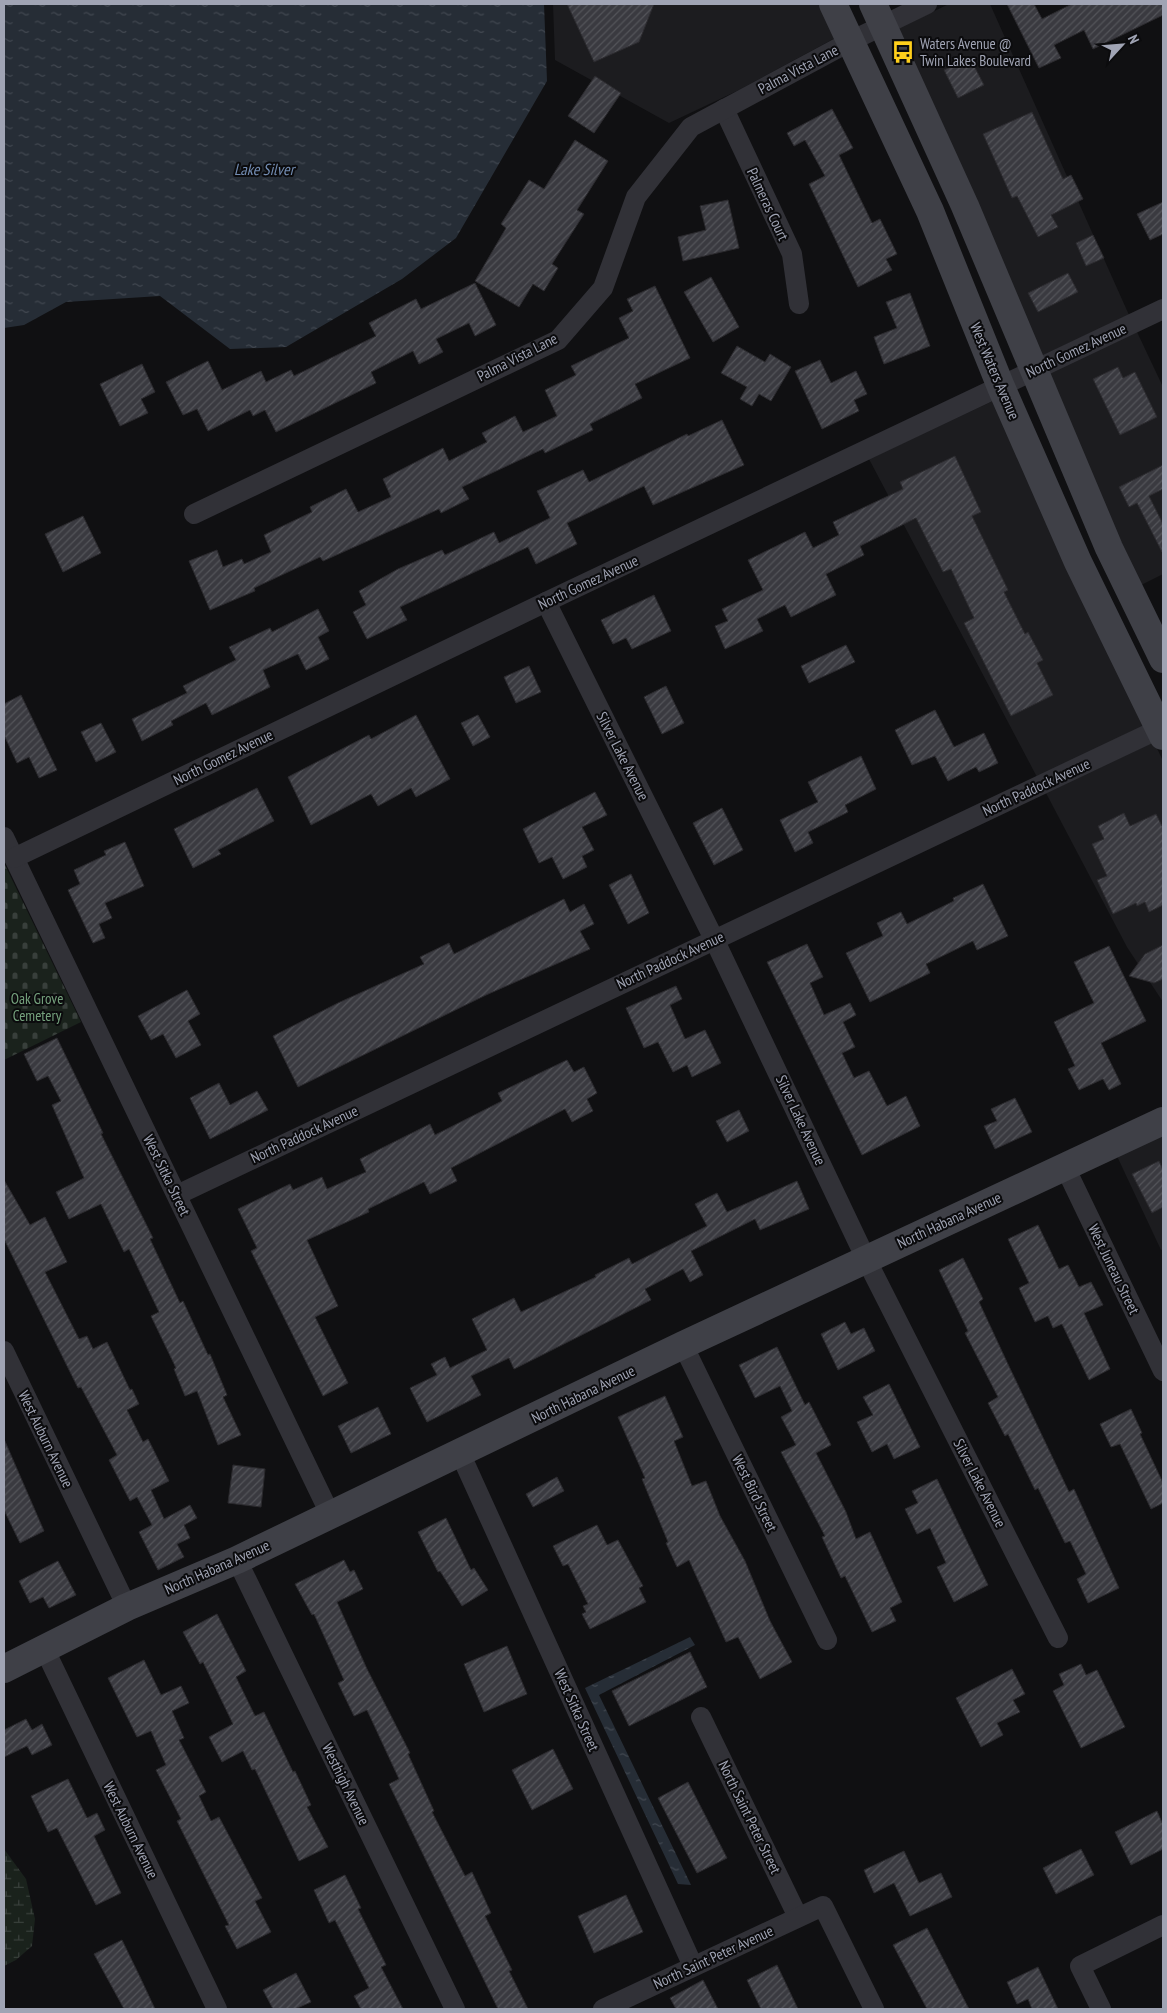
<svg xmlns="http://www.w3.org/2000/svg" width="1167" height="2013" viewBox="0 0 1167 2013" font-family="'PT Sans Narrow',sans-serif">
	<style>
		.built { fill: #1c1c1f }
		.wetland { fill: url(#wetland-marsh) }
		.cemetery { fill: url(#cemetery-stones) }
		.water { fill: url(#water-ripples) }
		.building { fill: url(#building-hatch); stroke: #2b2a2e }
		.lines { fill: none; stroke-linecap: round; stroke-linejoin: round }
		.street { stroke: #313137; stroke-width: 20 }
		.secondary { stroke: #3f4047; stroke-width: 28 }
		.labels { text-anchor: middle; dominant-baseline: central; stroke-width: 4; stroke-linejoin: round; paint-order: stroke }
		.poi-label { font-size: 15px; fill: #a0a4b4; stroke: #0b0b0d; text-anchor: start }
		.street-label { font-size: 15px; fill: #a0a4b4; stroke: #0b0b0d }
		.park-label { font-size: 15px; fill: #75a17d; stroke: #0b0b0d }
		.water-label { font-size: 16px; font-style: italic; fill: #738db3; stroke: #0b0b0d }
	</style>
	<defs>
		<pattern id="wetland-marsh" width="20" height="14" patternUnits="userSpaceOnUse" patternTransform="scale(1.25)"><rect width="20" height="14" fill="#1a221c"/><path d="M1 5h8M5 5V1M11 12h8M15 12V8" fill="none" stroke="#383f3b"/></pattern>
		<pattern id="cemetery-stones" width="16" height="16" patternUnits="userSpaceOnUse" patternTransform="scale(1.25)"><rect width="16" height="16" fill="#1a221c"/><path d="M2 7V4a2 2 0 0 1 4 0v3zM10 15v-3a2 2 0 0 1 4 0v3z" fill="#383f3b"/></pattern>
		<pattern id="water-ripples" width="26" height="14" patternUnits="userSpaceOnUse" patternTransform="scale(1.25)"><rect width="26" height="14" fill="#262d36"/><path d="M2 4q2-2 4 0t4 0M15 11q2-2 4 0t4 0" fill="none" stroke="#424851"/></pattern>
		<pattern id="building-hatch" width="6" height="6" patternUnits="userSpaceOnUse" patternTransform="scale(1.25)"><rect width="6" height="6" fill="#3a3a40"/><path d="M-1 1l2-2M0 6l6-6M5 7l2-2" fill="none" stroke="#535459"/></pattern>
	</defs>
	<rect width="100%" height="100%" fill="#101012"/>
	<!-- built -->
	<g class="built">
		<polygon points="553,4 822,4 837,37 739,90 669,123 555,60"/>
		<polygon points="949,4 990,4 1129,315 1039,357 897,29"/>
		<polygon points="1137,332 1163,387 1163,574 1139,586 1046,374"/>
		<polygon points="995,400 1145,725 1037,777 869,459"/>
		<polygon points="1154,742 1163,761 1163,1002 1127,947 1046,793"/>
		<polygon points="1163,1131 1163,1249 1161,1250 1116,1154"/>
	</g>
	<!-- wetland -->
	<polygon class="wetland" points="4,1849 26,1879 35,1919 32,1946 16,1960 4,1966"/>
	<!-- cemetery -->
	<polygon class="cemetery" points="4,863 81,1022 4,1060"/>
	<!-- water -->
	<g class="water">
		<polygon points="4,4 544,4 547,81 456,238 402,279 286,347 230,349 160,296 66,302 24,325 4,328"/>
		<polygon points="690,1637 695,1645 599,1695 691,1885 678,1884 585,1688"/>
	</g>
	<!-- building -->
	<g class="building">
		<polygon points="567,4 654,4 639,42 594,62"/>
		<polygon points="1007,4 1034,4 1042,19 1072,4 1163,4 1163,15 1093,49 1084,30 1054,45 1061,58 1039,68"/>
		<polygon points="970,58 984,85 958,98 944,70"/>
		<polygon points="595,76 621,93 594,133 568,116"/>
		<polygon points="832,109 853,148 839,155 872,223 880,219 897,254 886,259 892,270 858,287 809,184 825,176 805,140 794,146 787,133"/>
		<polygon points="1032,112 1063,179 1071,175 1083,199 1051,215 1058,227 1038,237 1017,196 1012,198 983,134"/>
		<polygon points="575,140 608,161 577,210 584,214 552,264 558,268 544,291 533,284 519,307 475,281 506,228 501,224 529,180 544,189"/>
		<polygon points="728,200 739,248 683,261 678,237 706,230 700,206"/>
		<polygon points="1163,202 1163,234 1150,240 1137,214"/>
		<polygon points="1093,235 1104,258 1086,266 1076,243"/>
		<polygon points="1068,273 1078,292 1038,312 1028,293"/>
		<polygon points="711,277 739,327 713,342 684,292"/>
		<polygon points="475,283 496,325 475,336 469,323 436,339 443,352 419,364 413,351 371,372 376,383 276,432 265,410 253,416 250,410 208,431 197,409 183,415 166,382 208,361 222,390 261,371 266,382 291,370 294,376 376,336 369,323 416,299 421,309"/>
		<polygon points="655,286 690,358 635,384 642,398 590,424 593,430 545,453 543,449 462,487 469,499 441,513 439,509 323,561 320,557 254,588 255,591 210,610 189,561 217,550 223,567 242,559 244,564 271,552 264,535 312,512 310,507 346,489 358,512 391,497 383,479 443,448 449,461 487,442 482,433 515,416 523,432 557,416 545,390 576,375 571,366 629,338 619,318 633,311 627,299"/>
		<polygon points="910,293 930,346 884,364 874,337 897,328 886,302"/>
		<polygon points="737,346 765,362 770,354 791,367 771,401 759,394 752,406 740,399 747,387 721,373"/>
		<polygon points="820,360 831,383 856,371 867,394 854,400 859,411 822,429 795,371"/>
		<polygon points="142,364 155,392 141,399 148,413 120,426 100,384"/>
		<polygon points="1118,367 1123,378 1135,372 1157,417 1120,435 1093,379"/>
		<polygon points="722,420 744,465 653,505 644,486 567,523 577,544 536,564 528,547 400,607 407,620 367,639 353,612 366,605 359,591 398,569 442,550 445,555 494,532 499,543 550,518 537,491 583,470 589,482 687,434 688,436"/>
		<polygon points="955,456 981,512 972,516 1008,590 1004,592 1025,634 1028,632 1043,660 1037,663 1053,695 1011,716 964,623 974,618 951,569 943,572 916,518 860,546 864,555 826,574 836,595 791,617 785,605 757,619 763,631 725,649 715,626 728,621 722,609 763,590 748,560 805,532 813,548 839,535 833,522 903,489 900,482"/>
		<polygon points="1163,465 1163,489 1149,496 1163,524 1162,552 1137,503 1129,507 1119,487"/>
		<polygon points="83,516 101,553 63,572 45,534"/>
		<polygon points="654,595 671,631 632,649 626,638 613,644 601,620"/>
		<polygon points="318,609 329,631 318,637 329,659 306,670 298,654 263,670 270,687 212,715 206,703 171,721 173,725 142,741 132,719 187,693 183,686 236,660 229,647 270,628 272,632"/>
		<polygon points="846,645 855,662 809,683 801,666"/>
		<polygon points="529,666 541,692 516,703 504,677"/>
		<polygon points="666,686 684,723 662,734 644,697"/>
		<polygon points="21,695 57,770 39,778 29,757 17,763 4,735 4,704"/>
		<polygon points="935,710 954,747 984,733 998,763 979,772 976,767 948,781 935,756 912,765 895,730"/>
		<polygon points="416,715 450,779 416,797 411,788 378,806 371,794 311,825 288,777 369,735 371,739"/>
		<polygon points="478,715 490,737 473,746 461,723"/>
		<polygon points="101,723 116,752 96,762 81,732"/>
		<polygon points="861,756 876,789 845,805 848,812 808,832 813,843 795,852 780,820 818,802 808,782"/>
		<polygon points="257,788 274,821 218,850 221,854 193,868 174,829"/>
		<polygon points="595,792 607,815 582,827 594,850 582,856 587,867 563,879 552,857 539,863 523,829"/>
		<polygon points="722,808 743,850 714,865 693,823"/>
		<polygon points="1124,813 1130,826 1156,814 1163,828 1163,905 1149,912 1145,902 1137,906 1136,903 1113,914 1097,880 1107,876 1092,844 1104,839 1098,826"/>
		<polygon points="125,842 144,886 105,903 112,918 99,924 105,938 93,943 68,890 80,884 74,870 106,855 104,851"/>
		<polygon points="631,874 649,913 628,924 609,885"/>
		<polygon points="983,884 1008,936 977,950 973,941 926,964 930,973 870,1002 846,953 883,936 877,923 901,912 907,924 954,901 953,898"/>
		<polygon points="564,899 570,912 584,904 594,924 580,931 590,949 486,995 298,1087 273,1036 338,1003 424,964 420,957 449,943 454,954"/>
		<polygon points="807,944 823,977 810,983 824,1015 850,1003 856,1015 843,1022 855,1047 842,1053 854,1078 869,1071 887,1106 906,1096 920,1126 862,1155 767,962"/>
		<polygon points="1163,945 1163,979 1154,983 1129,976 1145,954"/>
		<polygon points="1109,946 1146,1021 1101,1043 1121,1084 1109,1090 1103,1079 1079,1090 1068,1069 1075,1066 1054,1022 1094,1003 1074,962"/>
		<polygon points="676,986 682,999 670,1005 685,1039 705,1030 721,1063 692,1077 687,1065 673,1072 658,1042 644,1048 626,1008"/>
		<polygon points="187,990 200,1014 188,1021 201,1045 176,1058 163,1034 151,1040 138,1016"/>
		<polygon points="57,1038 103,1133 101,1134 153,1238 150,1239 180,1303 183,1301 208,1355 210,1354 227,1395 223,1397 241,1435 218,1445 197,1391 185,1396 174,1369 176,1368 151,1316 159,1312 129,1249 124,1252 101,1204 69,1219 56,1192 84,1178 52,1105 61,1101 48,1076 37,1081 24,1054"/>
		<polygon points="567,1060 574,1072 584,1067 597,1093 587,1099 593,1111 572,1122 565,1109 451,1168 457,1181 430,1194 424,1182 368,1209 369,1212 307,1240 338,1306 315,1317 348,1383 323,1396 251,1251 257,1248 238,1209 290,1184 293,1190 322,1177 327,1189 366,1172 360,1159 430,1124 435,1135 502,1101 498,1093"/>
		<polygon points="219,1083 230,1105 257,1091 268,1110 210,1139 190,1098"/>
		<polygon points="1015,1098 1032,1132 995,1149 984,1126 997,1121 991,1109"/>
		<polygon points="739,1110 749,1131 727,1142 716,1121"/>
		<polygon points="1159,1161 1163,1170 1163,1207 1152,1213 1132,1174"/>
		<polygon points="4,1180 30,1225 45,1217 67,1262 45,1272 79,1339 87,1336 93,1349 107,1342 130,1390 132,1389 139,1404 127,1410 143,1442 148,1439 169,1481 151,1490 164,1519 190,1505 197,1518 184,1525 190,1538 177,1544 184,1557 158,1570 139,1532 152,1525 137,1497 130,1501 109,1460 117,1455 81,1387 78,1388 4,1239"/>
		<polygon points="797,1181 809,1209 760,1230 755,1219 691,1251 703,1275 690,1282 683,1269 645,1289 651,1300 542,1355 514,1369 509,1358 471,1376 481,1395 427,1422 410,1388 437,1375 431,1364 445,1357 450,1368 487,1350 472,1319 514,1298 521,1312 596,1277 595,1275 629,1258 632,1264 707,1226 695,1204 717,1193 727,1212"/>
		<polygon points="1038,1225 1059,1269 1068,1265 1079,1287 1091,1282 1103,1305 1084,1313 1110,1369 1089,1380 1062,1324 1053,1328 1048,1316 1035,1322 1019,1288 1029,1283 1008,1239"/>
		<polygon points="963,1258 983,1299 979,1302 1006,1360 1069,1492 1074,1489 1119,1588 1088,1603 1077,1579 1086,1574 1070,1541 1065,1543 1038,1488 1035,1490 1008,1434 1005,1436 988,1403 998,1397 965,1333 968,1331 939,1270"/>
		<polygon points="845,1322 851,1334 864,1328 875,1351 838,1370 821,1334"/>
		<polygon points="777,1347 805,1405 809,1402 831,1445 816,1453 846,1512 856,1539 870,1532 902,1602 890,1608 896,1621 872,1632 845,1576 841,1578 822,1537 825,1536 781,1452 796,1445 781,1417 792,1411 780,1386 755,1398 739,1365"/>
		<polygon points="889,1384 920,1447 894,1459 887,1444 872,1452 857,1422 873,1415 863,1397"/>
		<polygon points="665,1396 683,1437 674,1441 692,1486 706,1481 720,1516 745,1561 770,1621 792,1662 760,1679 738,1637 726,1642 689,1560 677,1567 666,1543 668,1542 642,1479 645,1478 618,1417"/>
		<polygon points="378,1407 391,1434 351,1453 338,1426"/>
		<polygon points="1131,1409 1142,1433 1140,1434 1163,1483 1163,1503 1151,1509 1120,1444 1111,1447 1100,1424"/>
		<polygon points="4,1439 44,1531 20,1543 4,1510"/>
		<polygon points="233,1465 265,1469 261,1507 228,1503"/>
		<polygon points="557,1477 564,1491 533,1507 526,1494"/>
		<polygon points="937,1479 988,1585 954,1602 937,1567 946,1563 930,1528 917,1534 905,1509 918,1503 912,1491"/>
		<polygon points="446,1518 471,1570 474,1568 488,1590 462,1606 440,1571 438,1572 418,1532"/>
		<polygon points="597,1525 607,1545 618,1540 643,1586 639,1588 646,1602 590,1629 582,1614 586,1612 583,1606 588,1604 568,1564 563,1566 553,1546"/>
		<polygon points="344,1560 350,1572 354,1570 363,1589 337,1602 367,1669 410,1753 408,1754 434,1811 432,1812 465,1876 472,1872 491,1913 485,1916 512,1970 509,1971 528,2009 498,2009 389,1784 399,1779 367,1710 354,1716 338,1683 344,1680 314,1614 312,1615 295,1584"/>
		<polygon points="58,1561 76,1595 49,1608 43,1597 30,1603 19,1581"/>
		<polygon points="217,1614 246,1671 236,1677 255,1716 264,1712 293,1772 295,1771 311,1805 307,1807 328,1847 299,1861 255,1769 252,1770 243,1751 222,1762 209,1737 233,1724 203,1662 200,1664 183,1632"/>
		<polygon points="507,1646 527,1694 484,1712 464,1664"/>
		<polygon points="690,1652 707,1687 629,1726 612,1691"/>
		<polygon points="144,1660 161,1695 181,1686 189,1703 172,1711 184,1738 179,1740 206,1792 199,1796 211,1821 219,1817 262,1898 255,1901 271,1932 237,1949 225,1926 229,1925 177,1821 181,1819 156,1770 166,1765 151,1731 137,1737 108,1678"/>
		<polygon points="1081,1664 1086,1675 1097,1670 1125,1727 1081,1748 1053,1691 1064,1685 1059,1674"/>
		<polygon points="1012,1669 1025,1694 1013,1700 1020,1712 997,1723 1003,1735 981,1747 956,1698"/>
		<polygon points="26,1719 32,1730 42,1724 52,1745 32,1755 27,1746 4,1757 4,1730"/>
		<polygon points="553,1749 573,1789 532,1810 512,1770"/>
		<polygon points="68,1779 87,1818 97,1813 105,1830 94,1836 121,1893 96,1905 57,1828 48,1832 31,1796"/>
		<polygon points="688,1782 727,1858 697,1873 658,1798"/>
		<polygon points="1157,1811 1163,1825 1163,1849 1131,1865 1115,1832"/>
		<polygon points="1081,1849 1094,1875 1056,1894 1043,1868"/>
		<polygon points="904,1851 919,1883 941,1873 952,1897 910,1916 894,1883 874,1893 864,1870"/>
		<polygon points="345,1875 361,1908 358,1909 386,1965 381,1967 403,2009 361,2009 354,1996 369,1988 335,1920 329,1923 314,1890"/>
		<polygon points="626,1895 643,1932 594,1953 578,1916"/>
		<polygon points="927,1928 969,2009 927,2009 893,1945"/>
		<polygon points="122,1940 140,1977 155,2009 124,2009 94,1954"/>
		<polygon points="777,1965 798,2009 761,2009 747,1980"/>
		<polygon points="1038,1967 1058,2009 1032,2009 1028,1999 1017,2004 1007,1982"/>
		<polygon points="296,1973 311,2002 295,2009 273,2009 263,1990"/>
		<polygon points="703,1980 718,2009 676,2009 670,1998"/>
	</g>
	<g class="lines">
		<!-- street -->
		<g class="street">
			<polyline points="724,109 792,254 799,304"/>
			<polyline points="194,514 558,340 603,288 636,197 691,127 851,41 927,4"/>
			<polyline points="546,602 714,939 866,1259 1058,1638"/>
			<polyline points="4,837 330,1514"/>
			<polyline points="14,858 546,602 1163,309"/>
			<polyline points="1065,1167 1163,1371"/>
			<polyline points="177,1195 1163,727"/>
			<polyline points="683,1345 827,1640"/>
			<polyline points="4,1351 127,1607"/>
			<polyline points="460,1453 693,1966"/>
			<polyline points="237,1560 455,2009"/>
			<polyline points="45,1650 217,2009"/>
			<polyline points="701,1717 798,1917"/>
			<polyline points="603,2009 823,1906 874,2009"/>
			<polyline points="1101,2009 1080,1966 1163,1925"/>
		</g>
		<!-- secondary -->
		<g class="secondary">
			<polyline points="833,4 930,211 1001,387 1078,562 1163,736"/>
			<polyline points="873,4 965,206 1109,548 1163,659"/>
			<polyline points="4,1669 127,1607 237,1560 683,1345 1163,1121"/>
		</g>
	</g>
	<!-- icons -->
	<defs>
		<symbol id="bus-bare" viewBox="-9 -9 18 18"><path d="M-5-6H5V4H4V6H2V4H-2V6H-4V4H-5ZM-3.5-4V0h7V-4ZM-3.5 1.2v1.5H-2V1.2ZM2 1.2v1.5H3.5V1.2Z" fill="#ffcf1b" stroke="#0b0b0d" stroke-width="2.5" paint-order="stroke"/></symbol>
	</defs>
	<g fill-rule="evenodd">
		<use href="#bus-bare" x="887" y="36" width="32" height="32"/>
	</g>
	<g class="labels">
		<!-- poi labels -->
		<g class="poi-label">
			<text x="920" y="43">Waters Avenue @<tspan x="920" dy="17">Twin Lakes Boulevard</tspan></text>
		</g>
		<!-- street labels -->
		<g class="street-label">
			<text transform="translate(798 69) rotate(-28)">Palma Vista Lane</text>
			<text transform="translate(768 204) rotate(65)">Palmeras Court</text>
			<text transform="translate(1076 350) rotate(-25)">North Gomez Avenue</text>
			<text transform="translate(517 357) rotate(-27)">Palma Vista Lane</text>
			<text transform="translate(995 371) rotate(67)">West Waters Avenue</text>
			<text transform="translate(588 582) rotate(-25)">North Gomez Avenue</text>
			<text transform="translate(623 756) rotate(63)">Silver Lake Avenue</text>
			<text transform="translate(223 757) rotate(-26)">North Gomez Avenue</text>
			<text transform="translate(1036 787) rotate(-25)">North Paddock Avenue</text>
			<text transform="translate(670 960) rotate(-25)">North Paddock Avenue</text>
			<text transform="translate(801 1120) rotate(65)">Silver Lake Avenue</text>
			<text transform="translate(304 1134) rotate(-25)">North Paddock Avenue</text>
			<text transform="translate(167 1175) rotate(64)">West Sitka Street</text>
			<text transform="translate(949 1220) rotate(-25)">North Habana Avenue</text>
			<text transform="translate(1114 1269) rotate(64)">West Juneau Street</text>
			<text transform="translate(583 1394) rotate(-26)">North Habana Avenue</text>
			<text transform="translate(46 1439) rotate(64)">West Auburn Avenue</text>
			<text transform="translate(980 1483) rotate(63)">Silver Lake Avenue</text>
			<text transform="translate(755 1493) rotate(64)">West Bird Street</text>
			<text transform="translate(217 1567) rotate(-24)">North Habana Avenue</text>
			<text transform="translate(577 1710) rotate(66)">West Sitka Street</text>
			<text transform="translate(346 1784) rotate(64)">Westhigh Avenue</text>
			<text transform="translate(750 1817) rotate(64)">North Saint Peter Street</text>
			<text transform="translate(131 1830) rotate(64)">West Auburn Avenue</text>
			<text transform="translate(713 1957) rotate(-25)">North Saint Peter Avenue</text>
		</g>
		<!-- park labels -->
		<g class="park-label">
			<text x="37" y="998">Oak Grove<tspan x="37" dy="17">Cemetery</tspan></text>
		</g>
		<!-- water labels -->
		<g class="water-label">
			<text x="264" y="169">Lake Silver</text>
		</g>
	</g>
	<!-- border -->
	<rect width="1167" height="2013" fill="none" stroke="#a0a4b4" stroke-width="10"/>
	<!-- north arrow -->
	<g transform="translate(1122 45) rotate(64)" stroke="#0b0b0d" stroke-width="4" paint-order="stroke">
	<path d="M0-4L9 19L0 12L-9 19Z" fill="#a0a4b4"/>
	<text y="-8" font-size="14" font-weight="bold" text-anchor="middle" fill="#a0a4b4">N</text>
	</g>
</svg>
